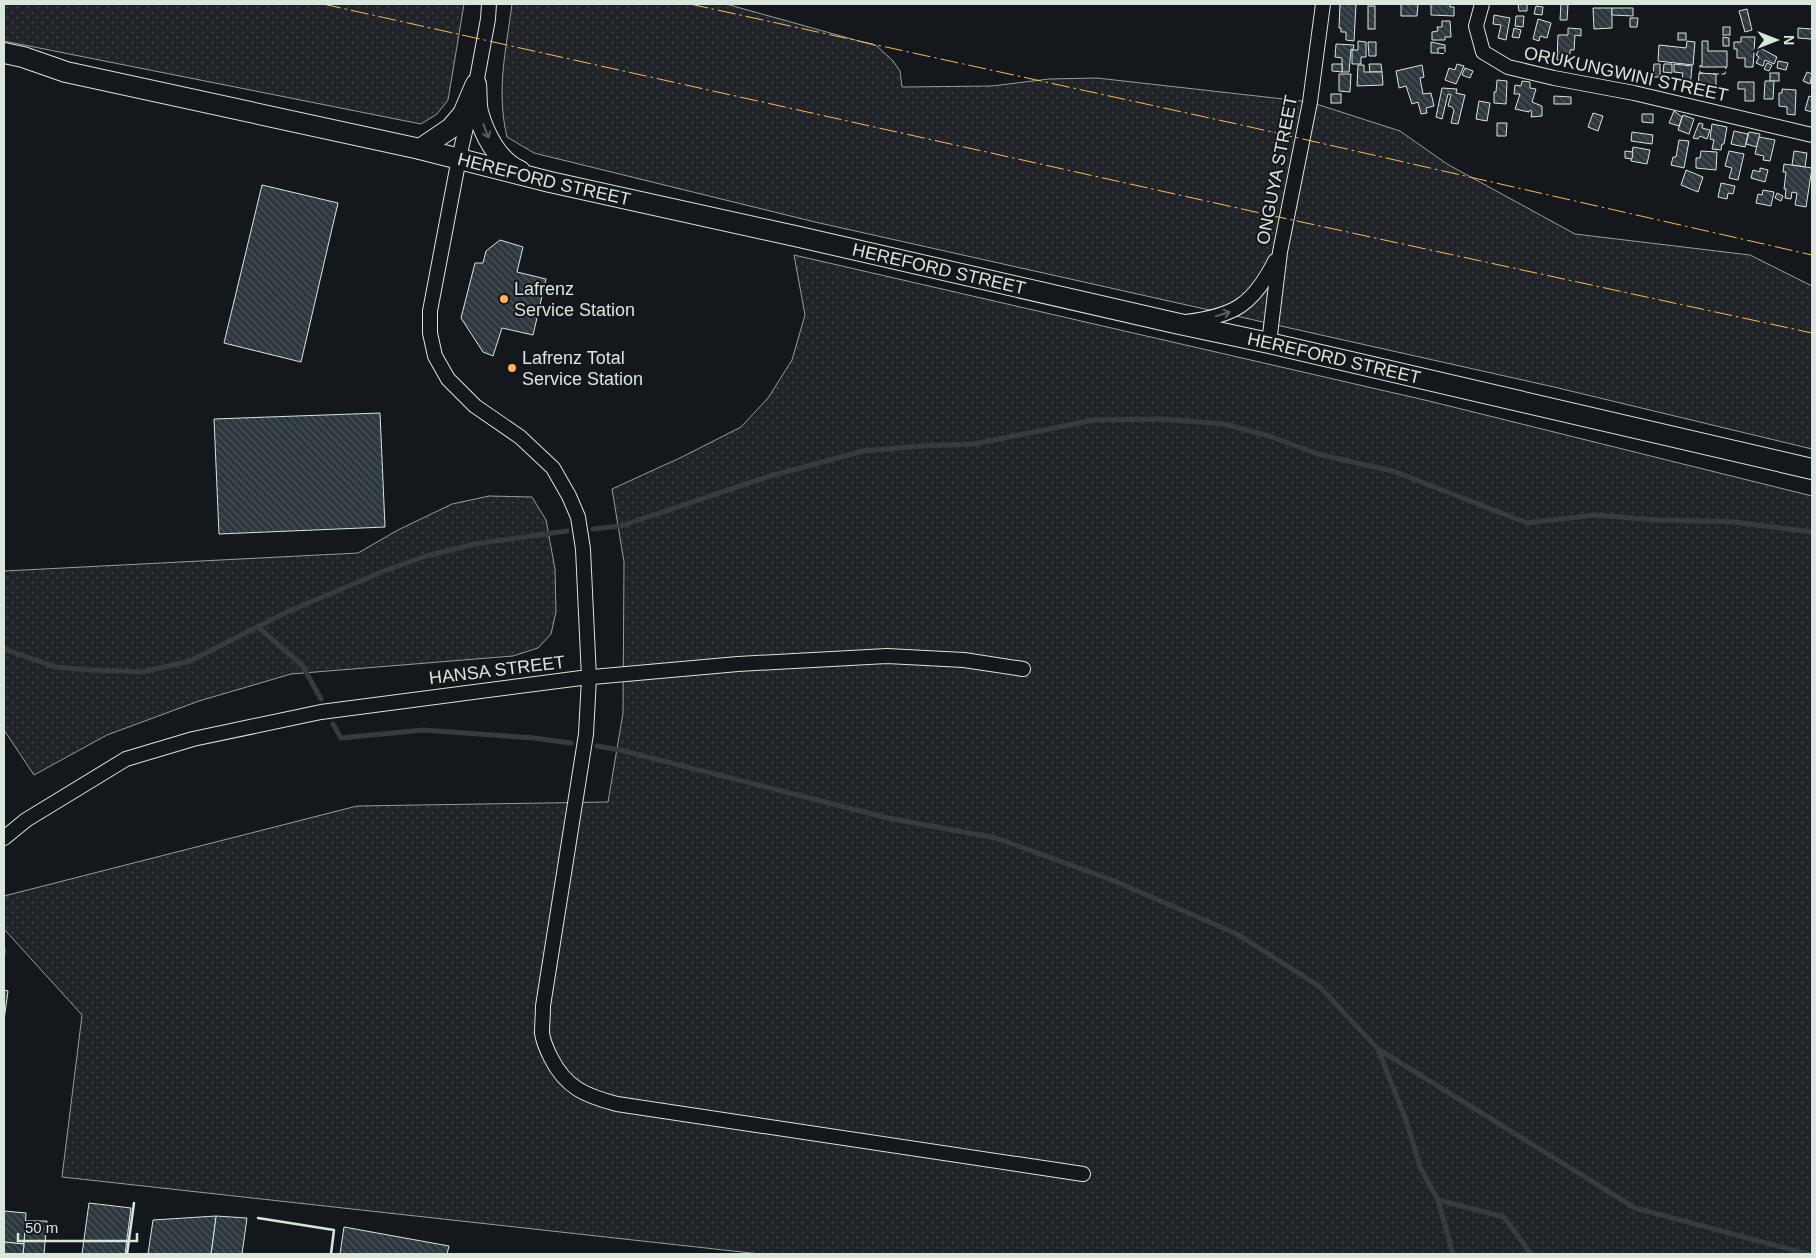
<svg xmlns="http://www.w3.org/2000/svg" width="1816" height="1258" viewBox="0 0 1816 1258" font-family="Arial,sans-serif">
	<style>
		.grass { fill: url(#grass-dots); stroke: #939e99 }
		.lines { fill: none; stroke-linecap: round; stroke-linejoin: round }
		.stream { stroke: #363b3e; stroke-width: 5 }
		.building { fill: url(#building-back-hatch); stroke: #d8e6dc }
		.street-casing { stroke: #d8e6dc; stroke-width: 16 }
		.secondary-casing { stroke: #d8e6dc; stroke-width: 22 }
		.street { stroke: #14181c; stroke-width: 14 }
		.secondary { stroke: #14181c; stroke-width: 20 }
		.fence { stroke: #d8e6dc; stroke-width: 1; stroke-dasharray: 6 2.5; stroke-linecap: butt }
		.wall { stroke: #d8e6dc; stroke-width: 2.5 }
		.power { stroke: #ffb74d; stroke-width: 1; stroke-dasharray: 18 4 2.5 4; stroke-linecap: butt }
		.oneway { stroke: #59605f }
		.poi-dot { fill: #ffb74d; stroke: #14181c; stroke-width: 2 }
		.labels { text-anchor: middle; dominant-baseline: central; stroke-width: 4; stroke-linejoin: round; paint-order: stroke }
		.street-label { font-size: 18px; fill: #d8e6dc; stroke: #14181c }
		.poi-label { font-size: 18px; fill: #d8e6dc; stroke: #14181c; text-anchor: start }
	</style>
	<defs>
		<pattern id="grass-dots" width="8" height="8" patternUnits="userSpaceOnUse" patternTransform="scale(1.25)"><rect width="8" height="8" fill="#202428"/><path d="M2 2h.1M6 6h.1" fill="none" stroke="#404447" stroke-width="1.8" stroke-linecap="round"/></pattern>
		<pattern id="building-back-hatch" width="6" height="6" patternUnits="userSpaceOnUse" patternTransform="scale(1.25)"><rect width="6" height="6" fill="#2c363c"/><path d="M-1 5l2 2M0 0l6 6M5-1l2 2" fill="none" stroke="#4a5358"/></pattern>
	</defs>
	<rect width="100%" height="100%" fill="#14181c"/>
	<!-- grass -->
	<g class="grass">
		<polygon points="4,4 464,4 448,100 437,114 421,124 4,41"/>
		<path d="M512,4H726L877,46L893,61L900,71L902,87L992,86L1049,79L1097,78L1310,102L1400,131L1447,164L1575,234L1750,255L1812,286V449L1554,387L815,222L534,153L507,137C496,91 506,50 512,4Z"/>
		<polygon points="794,255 1429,401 1812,496 1812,1254 760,1254 62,1177 82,1015 4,929 4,896 357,806 608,802 623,713 624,562 612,489 682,457 741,427 768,398 792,360 805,315"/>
		<polygon points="489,496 532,497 546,520 555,569 556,612 551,634 538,648 513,656 291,674 199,701 107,735 34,775 4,730 4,571 358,553 398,530 452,504"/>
	</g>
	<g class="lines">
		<!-- stream -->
		<g class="stream">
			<polyline points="593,529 621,526 767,477 863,451 921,446 974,444 1094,420 1161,419 1224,424 1269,436 1321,455 1393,471 1527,523 1595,515 1658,520 1734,522 1812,532"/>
			<polyline points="258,627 302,665 321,699"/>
			<polyline points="4,649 55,667 92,670 142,672 190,661 287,612 384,571 426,556 475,544 567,531"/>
			<polyline points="333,724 341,738 423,730 534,738 571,743"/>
			<polyline points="597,746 620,750 888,818 996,838 1112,880 1237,934 1319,986 1378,1049 1635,1208 1808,1254"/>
			<polyline points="1378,1049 1406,1120 1420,1167 1438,1200 1453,1254"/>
			<polyline points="1438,1200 1504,1217 1531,1254"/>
		</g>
	</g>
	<!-- building -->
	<g class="building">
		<polygon points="1340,4 1356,4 1354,41 1346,40 1346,32 1341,32 1341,28 1339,28"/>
		<polygon points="1401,4 1418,4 1417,16 1401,16"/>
		<polygon points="1431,4 1450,4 1450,7 1454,7 1454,16 1431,15"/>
		<polygon points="1518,4 1527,4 1527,11 1519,11"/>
		<polygon points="1561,4 1568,4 1567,20 1560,20"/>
		<rect x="1368" y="6" width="7" height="23"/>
		<polygon points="1536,6 1543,7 1542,15 1534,14"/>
		<polygon points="1593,8 1612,8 1612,28 1594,29"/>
		<polygon points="1612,8 1633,8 1633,16 1612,15"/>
		<polygon points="1747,9 1752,30 1745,32 1739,11"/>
		<polygon points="1494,15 1510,18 1506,40 1498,38 1501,25 1493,24"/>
		<polygon points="1516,16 1524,16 1523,27 1515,26"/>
		<polygon points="1630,18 1638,18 1637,27 1630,27"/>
		<polygon points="1538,19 1551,23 1547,38 1540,36 1539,41 1533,39"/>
		<polygon points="1442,21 1450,21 1451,37 1445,37 1445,40 1432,40 1432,32 1438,31 1437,27 1442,27"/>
		<rect x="1723" y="27" width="7" height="8"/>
		<polygon points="1514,28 1521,30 1519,38 1512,37"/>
		<polygon points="1568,28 1581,29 1581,36 1575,35 1574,50 1570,50 1570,54 1566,54 1566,60 1557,60 1558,35 1568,35"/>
		<polygon points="1798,28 1812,29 1812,43 1811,39 1798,38"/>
		<rect x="1678" y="33" width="8" height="7"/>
		<polygon points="1723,37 1729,38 1729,46 1723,46"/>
		<polygon points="1741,37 1755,37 1753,67 1745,67 1745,58 1737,58 1737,49 1734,49 1734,42 1741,42"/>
		<polygon points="1358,41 1366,42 1366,57 1361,57 1361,64 1352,64 1352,50 1358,50"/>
		<polygon points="1687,41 1695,42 1693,65 1658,61 1659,45 1686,48"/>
		<polygon points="1702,41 1708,41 1708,51 1727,51 1727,67 1702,67"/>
		<polygon points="1368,42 1376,42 1376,56 1369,56"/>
		<polygon points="1431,42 1445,45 1445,48 1438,48 1438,53 1431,53"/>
		<polygon points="1336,44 1354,45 1353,50 1351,49 1349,72 1342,72 1342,58 1335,57"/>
		<polygon points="1760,48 1777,57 1774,64 1765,60 1763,66 1756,63 1759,57 1756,55"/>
		<polygon points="1778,61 1788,63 1786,70 1777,68"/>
		<polygon points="1767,63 1772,65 1769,71 1764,69"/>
		<polygon points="1332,64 1342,64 1342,72 1332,71"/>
		<polygon points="1369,64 1381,64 1382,72 1370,72"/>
		<polygon points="1457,64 1464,66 1456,84 1445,80 1449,68 1455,70"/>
		<polygon points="1654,64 1660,64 1660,77 1653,77"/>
		<polygon points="1664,64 1672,64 1672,73 1663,72"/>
		<polygon points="1674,64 1692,66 1690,88 1681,87 1683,73 1674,72"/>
		<polygon points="1358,65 1364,65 1364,72 1382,72 1383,85 1357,86"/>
		<polygon points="1422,65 1424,77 1420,78 1423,94 1431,93 1434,106 1426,108 1427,113 1421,114 1418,102 1412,104 1406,86 1399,88 1396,71"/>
		<polygon points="1465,68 1473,71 1470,78 1462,75"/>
		<polygon points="1614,68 1622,69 1621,76 1613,75"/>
		<polygon points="1807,72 1812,74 1810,84 1803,81"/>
		<polygon points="1699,73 1716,74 1716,90 1698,89"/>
		<rect x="1770" y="73" width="9" height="8"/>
		<polygon points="1339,74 1351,74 1350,92 1339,91"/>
		<polygon points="1497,80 1507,81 1506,104 1494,103 1494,92 1496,92"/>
		<polygon points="1522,81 1530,82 1530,88 1536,89 1532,102 1542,106 1542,116 1531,117 1532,111 1530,110 1529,112 1515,109 1520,94 1514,94 1515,85 1521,86"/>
		<polygon points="1765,81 1774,81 1773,99 1764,99"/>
		<polygon points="1738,82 1754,82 1754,101 1745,101 1745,89 1738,89"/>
		<polygon points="1442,88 1457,89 1456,93 1465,95 1458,124 1451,123 1454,110 1452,107 1448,106 1451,95 1448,94 1442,119 1436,117"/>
		<polygon points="1782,89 1796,90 1795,115 1787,114 1787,107 1779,106 1779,93 1782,93"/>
		<rect x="1331" y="94" width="10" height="9"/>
		<polygon points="1554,96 1571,97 1571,104 1554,104"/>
		<polygon points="1809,96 1812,97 1812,112 1805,110"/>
		<polygon points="1479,101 1490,103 1487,121 1476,119"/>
		<polygon points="1674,111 1682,117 1679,126 1669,123"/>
		<polygon points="1593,113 1603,116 1598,131 1588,127"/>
		<polygon points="1642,114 1653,114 1653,123 1642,122"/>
		<polygon points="1683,115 1694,119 1689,134 1678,130"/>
		<polygon points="1497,123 1507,123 1506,136 1497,136"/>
		<polygon points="1699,123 1703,124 1702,128 1710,130 1707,139 1700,136 1698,139 1693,138"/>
		<polygon points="1712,124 1727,127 1724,144 1722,144 1721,150 1712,149 1714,140 1710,139"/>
		<polygon points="1734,131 1748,134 1745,147 1731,144"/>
		<polygon points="1632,132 1653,135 1652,144 1631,141"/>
		<polygon points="1749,132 1760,134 1757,147 1746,144"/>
		<polygon points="1759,137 1775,140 1770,161 1763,160 1764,156 1755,154"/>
		<polygon points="1679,140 1689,141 1684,168 1671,165 1673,157 1676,157"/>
		<polygon points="1633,147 1650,150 1647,164 1631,161"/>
		<polygon points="1625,151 1633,152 1632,159 1625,158"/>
		<polygon points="1701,151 1717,152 1716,170 1696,168 1696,158 1700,158"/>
		<polygon points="1729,151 1744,154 1738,180 1729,178 1732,168 1725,166"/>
		<polygon points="1794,151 1807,153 1805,167 1792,165"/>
		<polygon points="1784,164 1812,168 1806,207 1795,205 1797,193 1792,192 1791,199 1785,198 1786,189 1784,189 1786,172 1783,172"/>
		<polygon points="1760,168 1768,170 1765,182 1751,178 1753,170 1760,172"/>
		<polygon points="1686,170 1703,177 1698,192 1681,185"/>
		<polygon points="1721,183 1735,186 1733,194 1728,193 1727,199 1718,197"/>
		<polygon points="262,185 338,203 301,362 224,343"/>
		<polygon points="1763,190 1774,192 1771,206 1756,203 1758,194 1762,195"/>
		<polygon points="1777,193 1783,196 1781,201 1775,198"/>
		<polygon points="500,240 523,247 517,272 546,279 533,335 502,328 493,356 483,352 461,318 475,263 483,263 486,251"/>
		<polygon points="380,413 385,527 219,534 214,419"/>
		<polygon points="4,990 8,991 4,1020"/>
		<polygon points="89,1203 131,1208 125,1254 82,1254"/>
		<polygon points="4,1211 26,1213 24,1244 4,1242"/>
		<polygon points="216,1216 247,1218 242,1254 211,1254"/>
		<polygon points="216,1216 211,1254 148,1254 153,1220"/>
		<polygon points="26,1221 47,1221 44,1254 23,1254"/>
		<polygon points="344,1227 449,1246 447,1254 340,1254"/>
		<polygon points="4,1242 24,1244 23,1254 4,1254"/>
	</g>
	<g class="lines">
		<defs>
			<g id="street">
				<path d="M489,4L488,19L476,84L459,158L430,311V333L435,356L448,379L475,406L520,437L553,468L569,496L578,517L583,549L589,678L586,734L543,1006C543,1015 542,1024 542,1033C543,1041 547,1050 551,1058C566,1088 586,1096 617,1104L1083,1174"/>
				<polyline points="1482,4 1476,26 1483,52 1508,67 1554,78 1634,93 1812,135"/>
				<path d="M1186,322C1234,316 1253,305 1275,261"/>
				<polyline points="1269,343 1280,252 1310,102 1323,4"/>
				<polyline points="4,838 26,820 126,759 193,739 321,712 581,678 738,664 887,656 964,660 1023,669"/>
			</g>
			<g id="secondary">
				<path id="s1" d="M4,53L23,57L66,72L420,149L550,182L795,236L1175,323L1269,343L1812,469"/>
				<path d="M476,84C477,93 476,103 478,112C484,134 498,162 520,171"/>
				<polyline points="420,149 451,128 463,114 475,86"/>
			</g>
		</defs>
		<!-- street casing -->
		<use href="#street" class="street-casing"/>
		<!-- secondary casing -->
		<use href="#secondary" class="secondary-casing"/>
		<!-- street -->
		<use href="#street" class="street"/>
		<!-- secondary -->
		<use href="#secondary" class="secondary"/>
		<!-- fence -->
		<g class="fence">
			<polyline points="1438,53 1445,54 1445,48"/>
			<polyline points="1702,67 1700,65 1700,73 1703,73"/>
			<polyline points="1713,74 1725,74 1726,67"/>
		</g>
		<!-- wall -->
		<g class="wall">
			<polyline points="4,949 4,954"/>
			<polyline points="258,1218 334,1230 331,1254"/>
			<polyline points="127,1254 134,1203"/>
		</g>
		<!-- power -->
		<g class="power">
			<polyline points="323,4 1251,211 1812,333"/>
			<polyline points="690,4 1237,124 1812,255"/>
		</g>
	</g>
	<!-- one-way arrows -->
	<defs><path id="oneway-shaft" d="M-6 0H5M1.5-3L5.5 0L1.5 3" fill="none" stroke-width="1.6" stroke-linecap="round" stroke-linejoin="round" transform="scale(1.25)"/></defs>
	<g class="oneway">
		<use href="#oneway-shaft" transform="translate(486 131) rotate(69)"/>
		<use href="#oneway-shaft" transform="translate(1223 314) rotate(-17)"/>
	</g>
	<!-- markers -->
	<g class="poi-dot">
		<circle cx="504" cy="299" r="5"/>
		<circle cx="512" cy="368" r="5"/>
	</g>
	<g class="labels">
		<!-- street labels -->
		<g class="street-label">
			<text transform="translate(1626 74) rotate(12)">ORUKUNGWINI STREET</text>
			<text transform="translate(1277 170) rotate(-79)">ONGUYA STREET</text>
			<text stroke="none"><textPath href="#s1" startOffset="555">HEREFORD STREET</textPath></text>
			<text stroke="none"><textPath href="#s1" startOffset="960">HEREFORD STREET</textPath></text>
			<text stroke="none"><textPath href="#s1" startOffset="1365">HEREFORD STREET</textPath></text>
			<text transform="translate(497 670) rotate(-7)">HANSA STREET</text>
		</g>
		<!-- poi labels -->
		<g class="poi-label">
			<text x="514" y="289">Lafrenz<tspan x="514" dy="21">Service Station</tspan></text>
			<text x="522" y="358">Lafrenz Total<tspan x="522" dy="21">Service Station</tspan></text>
		</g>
	</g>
	<!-- border -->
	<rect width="1816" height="1258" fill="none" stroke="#d8e6dc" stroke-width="10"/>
	<!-- north arrow -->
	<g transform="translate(1776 40) rotate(90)" stroke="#14181c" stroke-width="4" paint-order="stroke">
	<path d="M0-4L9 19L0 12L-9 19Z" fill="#d8e6dc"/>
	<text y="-8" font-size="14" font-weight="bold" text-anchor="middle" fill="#d8e6dc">N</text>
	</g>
	<!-- scale -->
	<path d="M18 1233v8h119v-8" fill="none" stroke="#d8e6dc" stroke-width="2.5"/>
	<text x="25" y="1233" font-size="15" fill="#d8e6dc" stroke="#14181c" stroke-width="4" paint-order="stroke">50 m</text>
</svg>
